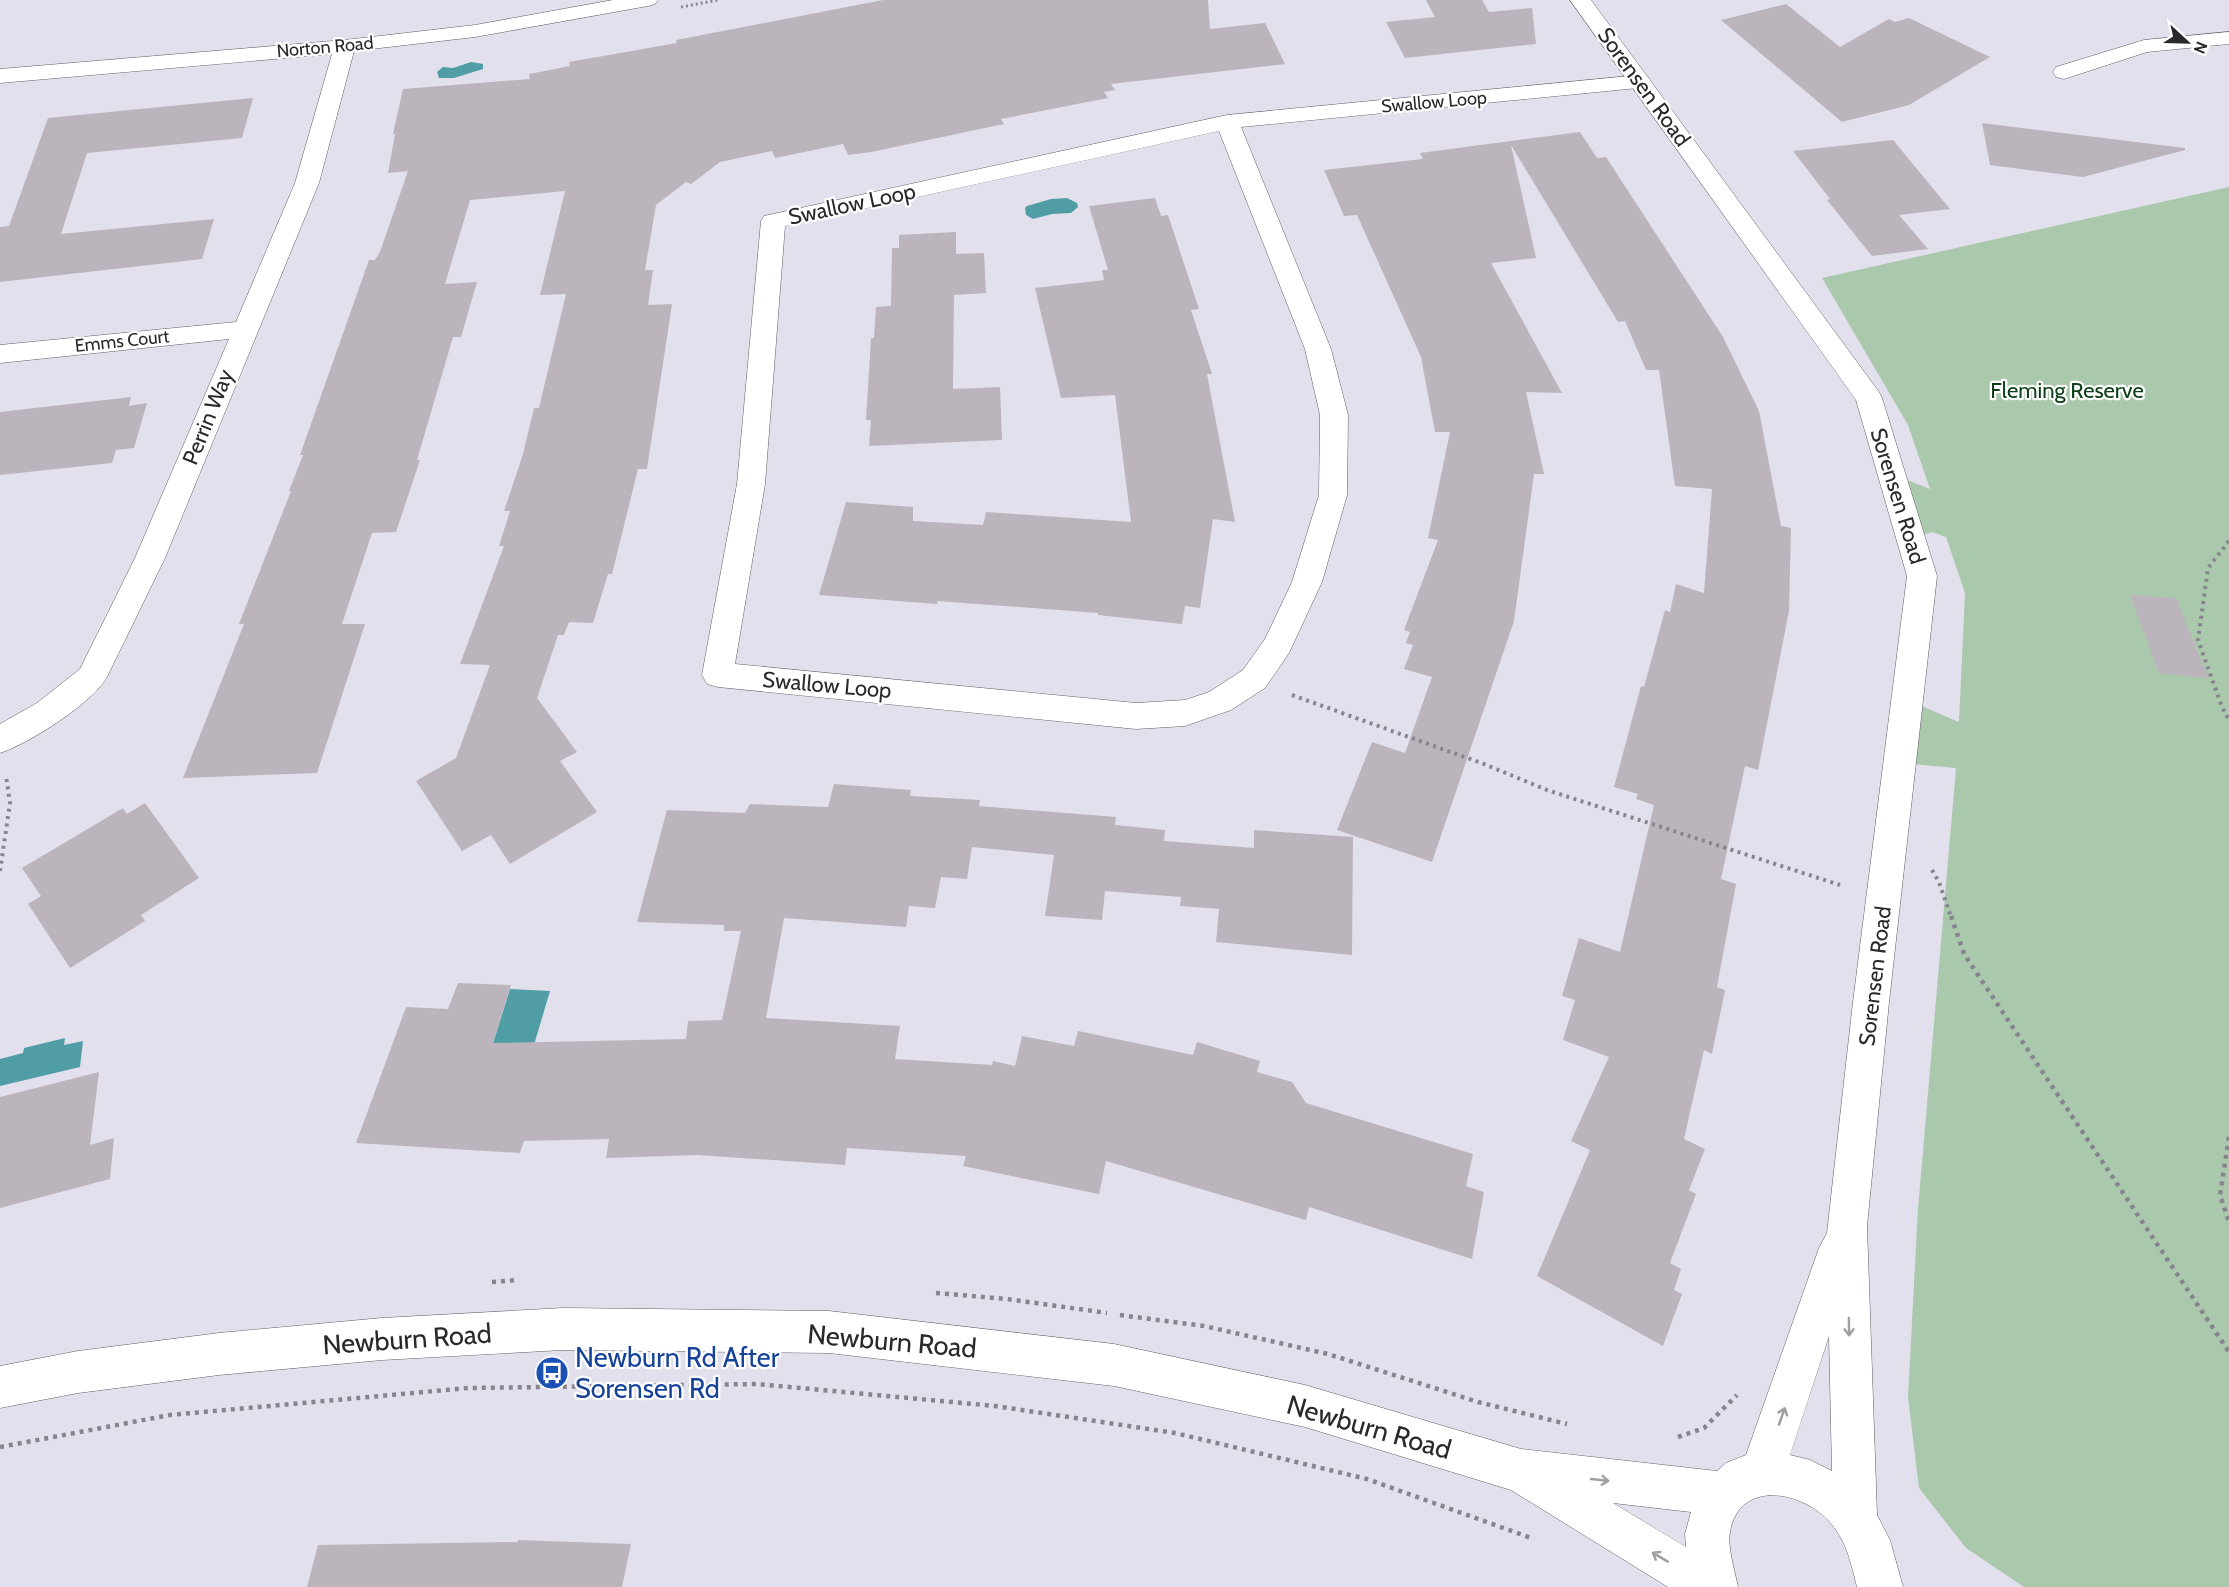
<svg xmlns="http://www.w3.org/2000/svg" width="2229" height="1587" viewBox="0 0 2229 1587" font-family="Cabin,sans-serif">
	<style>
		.green { fill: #aac8ac }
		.water { fill: #519da5 }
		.building { fill: #bcb4bd }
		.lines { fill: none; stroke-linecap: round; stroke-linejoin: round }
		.street-casing { stroke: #5e5d67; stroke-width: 1 }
		.secondary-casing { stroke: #5e5d67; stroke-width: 1 }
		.path-far2 { stroke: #86858d; stroke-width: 3; stroke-dasharray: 2 3; stroke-linecap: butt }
		.path-far1 { stroke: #86858d; stroke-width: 4; stroke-dasharray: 3 4.5; stroke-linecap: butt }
		.path { stroke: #86858d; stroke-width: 4.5; stroke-dasharray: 4 5; stroke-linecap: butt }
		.street { fill: #fff; fill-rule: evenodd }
		.secondary { fill: #fff; fill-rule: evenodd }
		.oneway { stroke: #9f9ea0 }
		.labels { text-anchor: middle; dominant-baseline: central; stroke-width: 4.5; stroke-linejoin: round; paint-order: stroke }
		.far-street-label { font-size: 18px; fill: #29282c; stroke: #fff }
		.street-label { font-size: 22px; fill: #29282c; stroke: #fff }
		.park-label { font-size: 22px; fill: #0e4119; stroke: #fff }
		.near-street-label { font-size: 27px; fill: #29282c; stroke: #fff }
		.near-transit-label { font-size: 27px; fill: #164399; stroke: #fff; text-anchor: start }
	</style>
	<rect width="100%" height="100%" fill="#e2e0ec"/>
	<!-- green -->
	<polygon class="green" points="2229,187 2229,1587 2024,1587 1966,1548 1919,1488 1908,1397 1918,1209 1956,768 1912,764 1919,705 1959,722 1965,593 1946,537 1932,532 1912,539 1892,474 1930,489 1908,425 1822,278"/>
	<!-- water -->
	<g class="water">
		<polygon points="471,62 483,64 483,69 454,78 439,78 437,72 443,67 453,68"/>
		<polygon points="1067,198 1077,203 1078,207 1071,213 1052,214 1033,219 1026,215 1025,208 1027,206 1051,199"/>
		<polygon points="510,989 550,991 531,1055 490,1053"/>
		<polygon points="65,1038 64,1045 83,1041 80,1067 0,1086 0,1059 23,1053 24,1048"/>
	</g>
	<!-- building -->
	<g class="building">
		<polygon points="883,0 1208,0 1210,29 1265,23 1285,64 1111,84 1115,90 1104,92 1108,98 1001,119 1004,124 871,152 848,155 843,144 775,158 772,151 720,162 691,184 686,182 656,205 645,270 653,270 648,305 672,304 647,469 638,469 612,574 608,574 593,623 569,622 564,635 558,635 537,698 577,752 560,761 597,812 510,864 491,835 462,851 416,781 456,758 490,665 460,664 504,546 499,546 510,511 504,511 523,454 534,408 539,408 566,294 540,295 565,191 470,200 445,284 477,282 461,337 453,337 417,460 420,460 396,532 372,533 342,624 365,624 317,773 183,778 244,624 239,624 291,491 289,491 303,455 300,455 369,260 375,260 380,252 408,171 388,173 395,134 393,134 403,89 530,79 529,74 570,66 569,62 677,43 676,40"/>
		<polygon points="1426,0 1482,0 1489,12 1532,8 1536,44 1405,58 1386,22 1435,17"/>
		<polygon points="1786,4 1840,47 1889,19 1895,22 1909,18 1990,57 1909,105 1842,122 1721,20"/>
		<polygon points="253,98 242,138 87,153 61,234 214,219 202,259 0,282 0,227 9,226 48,118"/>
		<polygon points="1982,123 2185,148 2185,150 2083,177 1990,165"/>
		<polygon points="1580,132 1597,158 1606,157 1723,337 1759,411 1781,526 1791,528 1789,611 1758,770 1745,766 1721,879 1736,884 1717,987 1725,990 1712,1054 1704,1050 1684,1139 1705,1149 1689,1190 1696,1194 1670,1263 1681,1269 1674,1290 1682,1294 1663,1346 1537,1276 1590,1150 1571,1141 1609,1057 1563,1040 1575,1000 1562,996 1579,938 1620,952 1654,805 1636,799 1638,794 1614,787 1641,686 1644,687 1665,610 1670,612 1676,584 1704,593 1712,489 1675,486 1659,370 1646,370 1625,321 1618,322 1511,145 1536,258 1491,263 1562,393 1526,392 1544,474 1534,474 1514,621 1432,862 1337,830 1372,742 1405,753 1432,677 1404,669 1413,645 1406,643 1410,632 1404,630 1438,540 1428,538 1450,432 1435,432 1421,357 1357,215 1344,216 1324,170 1423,159 1420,153"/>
		<polygon points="1893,140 1950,209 1899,215 1928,249 1872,256 1827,200 1830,199 1793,151"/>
		<polygon points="1155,198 1161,216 1168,215 1199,309 1191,310 1212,374 1207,374 1235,522 1213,519 1200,608 1185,606 1182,624 1098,615 1098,613 938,601 937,604 819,595 846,502 913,507 913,521 983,525 986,512 1131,522 1115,395 1061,398 1035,288 1104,280 1102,270 1108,270 1089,206"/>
		<polygon points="956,232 956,254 984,253 986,293 954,295 953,389 1000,387 1002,440 869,446 871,420 866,420 871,338 874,338 876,307 891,306 892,248 899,248 899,235"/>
		<polygon points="131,397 129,406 147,403 134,448 116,450 112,463 0,475 0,412"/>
		<polygon points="2130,595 2176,598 2208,678 2159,673"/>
		<polygon points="834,784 911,790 910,796 980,800 979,806 1116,817 1115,825 1165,830 1164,841 1254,848 1254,830 1353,837 1352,955 1216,942 1219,909 1180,906 1181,897 1105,891 1102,920 1045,916 1054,855 972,847 967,879 941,877 935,908 909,906 906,927 784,918 766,1018 900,1026 895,1059 992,1065 993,1061 1015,1066 1022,1036 1074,1046 1078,1031 1193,1055 1197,1042 1260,1061 1257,1072 1292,1082 1306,1103 1473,1154 1466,1186 1484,1192 1472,1259 1309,1207 1306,1220 1106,1161 1099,1194 963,1166 966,1156 847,1148 845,1165 698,1155 606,1158 609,1139 524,1141 520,1153 356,1143 406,1007 448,1009 458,983 511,985 493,1043 686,1039 688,1021 722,1020 741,931 724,931 724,925 637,922 667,810 745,813 750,804 828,807"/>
		<polygon points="145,803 199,878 141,915 145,921 70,968 28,904 41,896 22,868 123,808 127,814"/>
		<polygon points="99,1072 90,1145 114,1138 110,1179 0,1208 0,1097"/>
		<polygon points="518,1540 631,1544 622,1587 307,1587 318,1545 518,1542"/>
	</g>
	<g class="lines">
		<defs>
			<g id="street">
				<path d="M613,0H658L655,4L648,6L475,37L354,51L319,183L165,558L107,677C93,703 28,744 0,753V724L37,703L80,669L135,558L229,339L0,363V345L236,322L295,183L332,54L0,83V69L345,40L475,25Z"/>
				<polygon points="2229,32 2229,44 2147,52 2064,79 2056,77 2053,72 2056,67 2144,40"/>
				<path d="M1640,75L1648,77L1651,82L1648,87L1241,127L1331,349L1348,415L1347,495L1322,582L1289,653L1265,688L1231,710L1185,726L1136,729L718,687L707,684L702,675L737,484L761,221L764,216L1227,115ZM1219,131L1305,349L1320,415L1319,495L1292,582L1265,639L1243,670L1209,692L1185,700L1136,703L735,664L765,484L785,226Z"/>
			</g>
			<path id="secondary" d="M1570,0H1591L1879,392L1882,398L1937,576L1889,1002L1867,1226L1877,1515L1890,1540L1903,1587H1857C1851,1562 1846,1539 1828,1520C1799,1490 1739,1480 1730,1532C1727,1546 1735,1572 1738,1587H1668L1511,1490L1305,1427L1114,1386L829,1353L563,1350L382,1360L219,1375L78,1393L0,1408V1366L78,1351L219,1333L382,1318L563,1308L829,1311L1114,1344L1305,1385L1521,1449L1717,1471L1726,1463L1746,1455L1819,1248L1827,1233L1853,1002L1907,576L1856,400ZM1829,1336L1832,1471L1810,1460L1790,1455ZM1613,1503L1691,1512L1685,1534L1686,1547Z"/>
		</defs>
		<!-- street casing -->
		<use href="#street" class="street-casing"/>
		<!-- secondary casing -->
		<use href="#secondary" class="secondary-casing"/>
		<!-- path-far2 -->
		<polyline class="path-far2" points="681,7 718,0"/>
		<!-- path-far1 -->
		<g class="path-far1">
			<polyline points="2229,541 2208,568 2198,640 2222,707 2229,720"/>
			<polyline points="1292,695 1484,764 1547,790 1840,885"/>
			<polyline points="1932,870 1939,882 1951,917"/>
			<polyline points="0,871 10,803 6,776"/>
		</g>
		<!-- path -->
		<g class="path">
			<polyline points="1951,916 1964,954 2229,1352"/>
			<polyline points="2229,1137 2220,1195 2229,1222"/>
			<polyline points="492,1282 518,1280"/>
			<polyline points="936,1293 1007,1299 1107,1313"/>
			<polyline points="1120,1315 1204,1326 1328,1354 1478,1402 1567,1424"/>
			<polyline points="1678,1437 1704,1428 1737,1395"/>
			<polyline points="0,1447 170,1415 468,1388 757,1384 995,1406 1175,1433 1367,1479 1534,1539"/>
		</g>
		<!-- street -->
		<use href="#street" class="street"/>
		<!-- secondary -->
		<use href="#secondary" class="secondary"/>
	</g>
	<!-- one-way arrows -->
	<defs><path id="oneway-shaft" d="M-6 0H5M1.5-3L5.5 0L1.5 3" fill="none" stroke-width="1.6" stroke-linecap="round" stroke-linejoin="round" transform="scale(1.5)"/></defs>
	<g class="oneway">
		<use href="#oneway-shaft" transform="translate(1849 1327) rotate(89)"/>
		<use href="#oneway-shaft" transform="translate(1782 1416) rotate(-71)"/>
		<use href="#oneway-shaft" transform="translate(1600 1480) rotate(6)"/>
		<use href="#oneway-shaft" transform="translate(1660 1557) rotate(-149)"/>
	</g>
	<!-- icons -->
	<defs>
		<symbol id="bus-disc" viewBox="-11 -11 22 22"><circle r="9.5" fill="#1a4fb4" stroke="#fff"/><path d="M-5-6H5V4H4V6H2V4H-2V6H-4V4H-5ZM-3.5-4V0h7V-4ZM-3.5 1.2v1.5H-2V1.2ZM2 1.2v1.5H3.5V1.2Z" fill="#fff"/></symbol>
	</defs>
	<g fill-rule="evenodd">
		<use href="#bus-disc" x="533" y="1354" width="38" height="38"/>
	</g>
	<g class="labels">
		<!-- far-street labels -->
		<g class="far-street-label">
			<text transform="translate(325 47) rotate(-5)">Norton Road</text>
			<text transform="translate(1434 102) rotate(-5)">Swallow Loop</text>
			<text transform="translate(122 341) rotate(-6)">Emms Court</text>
		</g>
		<!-- street labels -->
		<g class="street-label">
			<text transform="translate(1644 87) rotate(54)">Sorensen Road</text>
			<text transform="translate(852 204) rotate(-12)">Swallow Loop</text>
			<text transform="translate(208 417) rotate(-68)">Perrin Way</text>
			<text transform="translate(1898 496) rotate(73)">Sorensen Road</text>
			<text transform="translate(827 685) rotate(5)">Swallow Loop</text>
			<text transform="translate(1875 976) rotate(-83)">Sorensen Road</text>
		</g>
		<!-- park labels -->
		<g class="park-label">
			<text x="2067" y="390">Fleming Reserve</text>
		</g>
		<!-- near-street labels -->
		<g class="near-street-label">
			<text transform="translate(407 1339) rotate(-4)">Newburn Road</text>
			<text transform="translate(892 1341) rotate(5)">Newburn Road</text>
			<text transform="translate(1369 1427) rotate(16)">Newburn Road</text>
		</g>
		<!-- near-transit labels -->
		<g class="near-transit-label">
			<text x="575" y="1357">Newburn Rd After<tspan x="575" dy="31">Sorensen Rd</tspan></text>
		</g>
	</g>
	<!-- north arrow -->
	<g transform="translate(2187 42) rotate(112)" stroke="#ffffff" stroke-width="4.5" paint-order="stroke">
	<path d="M0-4.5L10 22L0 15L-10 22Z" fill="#29282c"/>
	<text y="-9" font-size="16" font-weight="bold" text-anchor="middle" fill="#29282c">N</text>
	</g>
</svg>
